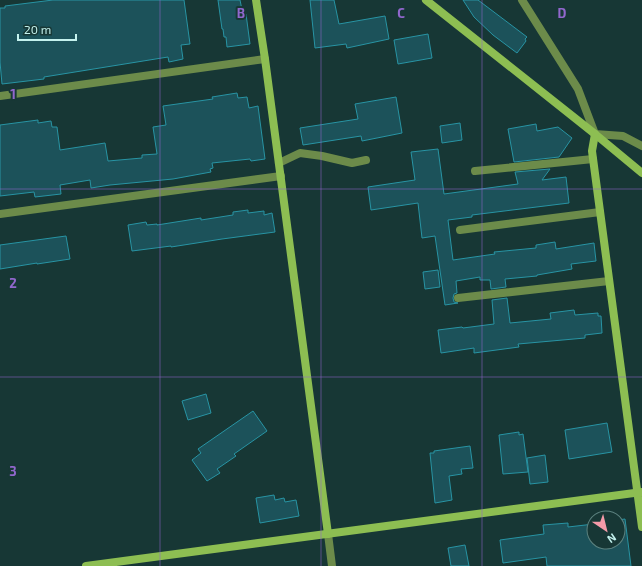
<svg xmlns="http://www.w3.org/2000/svg" width="642" height="566" viewBox="0 0 642 566" font-family="'Exo 2',sans-serif">
	<style>
		.building { fill: #1c525a; stroke: #2894a4 }
		.lines { fill: none; stroke-linecap: round; stroke-linejoin: round }
		.lane { stroke: #6c8b4a; stroke-width: 8 }
		.street { stroke: #6c8b4a; stroke-width: 8 }
		.secondary { stroke: #8dbe52; stroke-width: 8 }
		.grid { fill: none; stroke: #9167cd; stroke-width: 1; stroke-opacity: 0.55 }
		.grid-label { font-size: 13px; text-anchor: middle; font-weight: bold; fill: #9167cd; stroke: #173735; stroke-width: 4; stroke-linejoin: round; paint-order: stroke }
	</style>
	<rect width="100%" height="100%" fill="#173735"/>
	<!-- building -->
	<g class="building">
		<polygon points="53,0 184,0 190,44 181,45 183,59 169,62 168,57 44,77 44,79 2,84 0,62 0,8 5,8 5,6"/>
		<polygon points="218,0 240,0 243,15 246,14 250,44 227,47 226,37 224,37 223,29 222,29"/>
		<polygon points="310,0 334,0 339,24 385,16 389,39 347,48 346,44 315,48"/>
		<polygon points="463,0 478,0 527,37 525,39 526,41 517,53 493,35 474,17"/>
		<polygon points="428,34 432,58 398,64 394,40"/>
		<polygon points="237,93 238,98 247,97 249,108 258,106 265,159 251,161 250,159 212,163 213,168 210,169 211,172 173,179 110,185 91,188 90,180 60,185 61,194 35,197 34,192 0,196 0,125 38,120 38,123 51,121 52,127 57,127 60,150 105,143 108,161 142,158 142,155 157,154 153,127 166,125 163,106 213,99 212,97"/>
		<polygon points="396,97 402,133 362,141 361,136 303,145 300,128 358,119 355,104"/>
		<polygon points="460,123 462,140 442,143 440,126"/>
		<polygon points="536,124 537,131 558,127 572,138 559,157 514,162 508,129"/>
		<polygon points="438,149 444,194 518,184 515,172 550,169 542,180 566,177 569,203 472,215 472,217 448,220 453,260 495,254 494,252 536,248 536,245 555,242 556,249 594,243 596,261 571,264 572,269 537,275 537,276 505,279 506,287 491,289 490,280 480,280 480,277 456,281 457,293 454,294 453,298 454,302 458,303 445,305 435,236 422,238 418,203 371,210 368,187 415,180 411,152"/>
		<polygon points="248,210 248,213 264,211 264,215 272,213 275,232 222,239 171,247 171,246 132,251 128,225 146,222 147,225 157,224 157,225 201,218 201,220 233,215 233,212"/>
		<polygon points="66,236 70,259 37,264 37,263 0,269 0,245"/>
		<polygon points="438,270 440,287 425,289 423,272"/>
		<polygon points="507,298 510,323 551,319 550,313 574,310 575,315 598,313 598,316 601,316 602,333 585,335 585,338 518,344 519,347 474,353 474,348 441,353 438,330 462,327 463,328 494,324 492,300"/>
		<polygon points="206,394 211,413 188,420 182,401"/>
		<polygon points="253,411 267,431 234,454 236,456 217,469 220,473 207,481 192,460 201,453 198,449"/>
		<polygon points="607,423 612,452 569,459 565,430"/>
		<polygon points="519,432 519,435 523,434 528,472 503,474 499,435"/>
		<polygon points="470,446 473,468 461,469 462,474 449,476 452,500 435,503 430,453 434,453 434,451"/>
		<polygon points="545,455 548,482 530,484 527,458"/>
		<polygon points="274,495 275,500 284,498 285,502 296,500 299,516 260,523 256,498"/>
		<polygon points="625,519 631,566 547,566 546,557 503,563 500,540 544,534 543,525 568,523 568,527 594,524 594,542 618,542 618,520"/>
		<polygon points="465,545 469,566 451,566 448,548"/>
	</g>
	<g class="lines">
		<!-- lane -->
		<polyline class="lane" points="279,163 300,153 322,156 352,163 366,160"/>
		<!-- street -->
		<g class="street">
			<polyline points="522,0 578,89 595,134 623,136 642,146"/>
			<polyline points="0,96 265,59"/>
			<polyline points="475,171 593,159"/>
			<polyline points="0,214 281,176"/>
			<polyline points="460,230 600,212"/>
			<polyline points="458,298 609,281"/>
			<polyline points="328,534 332,566"/>
		</g>
		<!-- secondary -->
		<g class="secondary">
			<polyline points="256,0 265,59 328,534"/>
			<polyline points="426,0 595,134 642,173"/>
			<polyline points="595,134 592,151 642,527"/>
			<polyline points="86,566 642,492"/>
		</g>
	</g>
	<!-- grid -->
	<path class="grid" d="M160,0V566M321,0V566M482,0V566M0,189H642M0,377H642"/>
	<g class="grid-label">
		<text x="241" y="18">B</text>
		<text x="401" y="18">C</text>
		<text x="562" y="18">D</text>
		<text x="13" y="99">1</text>
		<text x="13" y="288">2</text>
		<text x="13" y="476">3</text>
	</g>
	<!-- north arrow -->
	<g transform="translate(606 530) rotate(145)"><circle r="19" fill="#173735" stroke="#5c827f"/>
	<path d="M0-3L7 15L0 10L-7 15Z" fill="#f39aa8"/>
	<text y="-6" font-size="11" font-weight="bold" text-anchor="middle" fill="#c4f2ee">N</text>
	</g>
	<!-- scale -->
	<path d="M18 34v6h58v-6" fill="none" stroke="#c4f2ee" stroke-width="2"/>
	<text x="24" y="34" font-size="12" fill="#c4f2ee" stroke="#173735" stroke-width="3" paint-order="stroke">20 m</text>
</svg>
